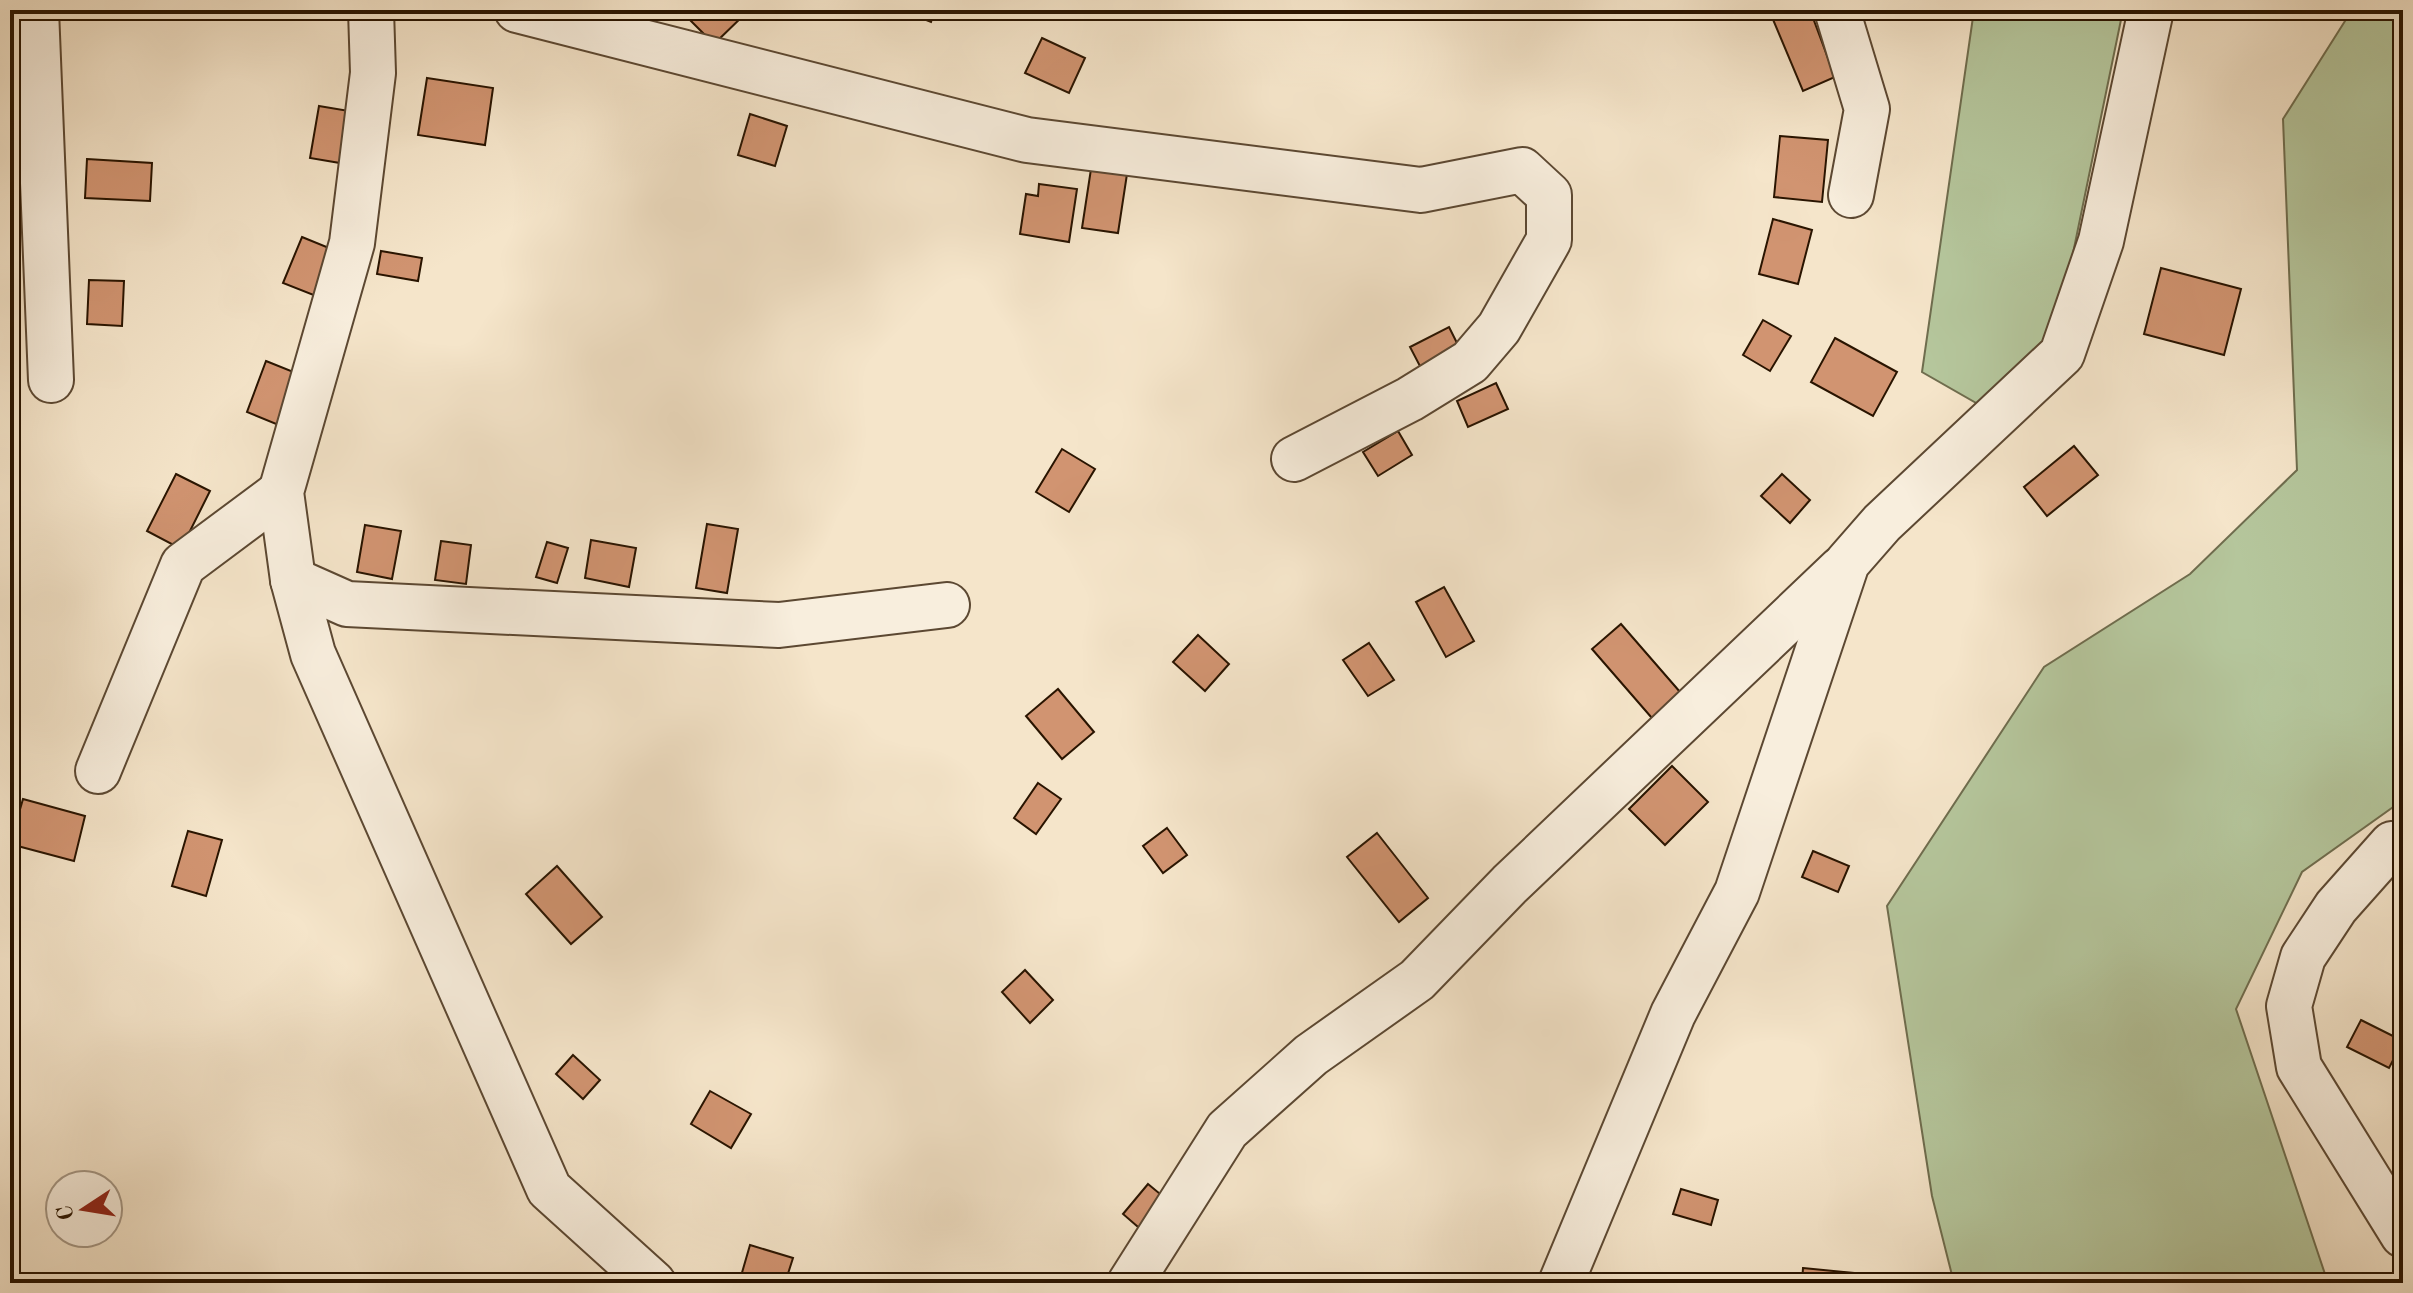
<svg xmlns="http://www.w3.org/2000/svg" width="2413" height="1293" viewBox="0 0 2413 1293" font-family="'Old Standard TT',serif">
	<style>
		.green { fill: #b5c69c; stroke: #6f6d4e; stroke-width: 2 }
		.building { fill: #d19471; stroke: #291400; stroke-width: 2 }
		.lines { fill: none; stroke-linecap: round; stroke-linejoin: round }
		.minor-casing { stroke: #5c4832; stroke-width: 48 }
		.minor { stroke: #f8eedd; stroke-width: 44 }
	</style>
	<rect width="100%" height="100%" fill="#f5e5ca"/>
	<filter id="stains"><feTurbulence type="fractalNoise" baseFrequency=".0025" numOctaves="4"/><feColorMatrix values="0 0 0 0 .2 0 0 0 0 .09 0 0 0 0 .02 0 0 0 .5 -.17"/></filter>
	<radialGradient id="worn" r=".72"><stop offset=".6" stop-color="#630" stop-opacity="0"/><stop offset="1" stop-color="#630" stop-opacity=".3"/></radialGradient>
	<!-- green -->
	<g class="green">
		<polygon points="1974,10 2123,10 2057,331 1978,404 1922,372"/>
		<polygon points="2352,10 2403,10 2403,800 2302,872 2236,1009 2328,1283 1954,1283 1932,1196 1887,906 2044,667 2190,574 2297,470 2283,119"/>
	</g>
	<!-- building -->
	<g class="building">
		<polygon points="693,10 743,10 746,13 714,44 686,16"/>
		<polygon points="901,10 935,10 931,22"/>
		<polygon points="1769,10 1810,10 1835,77 1803,91"/>
		<polygon points="1042,38 1085,58 1069,93 1025,73"/>
		<polygon points="427,78 493,88 485,145 418,135"/>
		<polygon points="10,91 28,92 22,183 10,182"/>
		<polygon points="319,106 355,112 346,164 310,158"/>
		<polygon points="750,114 787,126 775,166 738,155"/>
		<polygon points="1780,136 1828,140 1822,202 1774,197"/>
		<polygon points="87,159 152,163 150,201 85,198"/>
		<polygon points="1091,169 1127,174 1118,233 1082,228"/>
		<polygon points="1039,184 1077,189 1069,242 1020,234 1026,194 1038,196"/>
		<polygon points="1773,219 1812,230 1798,284 1759,274"/>
		<polygon points="302,237 334,250 316,296 283,283"/>
		<polygon points="381,251 422,258 418,281 377,274"/>
		<polygon points="2161,268 2241,289 2224,355 2144,334"/>
		<polygon points="89,280 124,281 122,326 87,324"/>
		<polygon points="1763,320 1791,336 1770,371 1743,355"/>
		<polygon points="1449,327 1461,351 1422,370 1410,347"/>
		<polygon points="1835,338 1897,372 1873,416 1811,382"/>
		<polygon points="266,361 301,375 281,426 247,412"/>
		<polygon points="1496,383 1508,409 1468,427 1457,401"/>
		<polygon points="1398,431 1412,455 1378,476 1363,452"/>
		<polygon points="2074,446 2098,475 2047,516 2024,487"/>
		<polygon points="1062,449 1095,469 1069,512 1036,492"/>
		<polygon points="176,474 210,491 181,549 147,531"/>
		<polygon points="1782,474 1810,500 1790,523 1761,496"/>
		<polygon points="707,524 738,529 727,593 696,588"/>
		<polygon points="365,525 401,531 392,579 357,572"/>
		<polygon points="591,540 636,548 629,587 585,578"/>
		<polygon points="441,541 471,545 466,584 435,580"/>
		<polygon points="547,542 568,548 557,583 536,577"/>
		<polygon points="1444,587 1474,641 1446,657 1416,602"/>
		<polygon points="1621,624 1687,700 1658,725 1592,649"/>
		<polygon points="1198,635 1229,664 1205,691 1173,662"/>
		<polygon points="1369,643 1394,680 1368,696 1343,660"/>
		<polygon points="1058,689 1094,732 1062,759 1026,716"/>
		<polygon points="1672,766 1708,802 1665,845 1629,809"/>
		<polygon points="1038,783 1061,799 1036,834 1014,818"/>
		<polygon points="23,799 85,816 74,861 10,844"/>
		<polygon points="1167,828 1187,855 1163,873 1143,846"/>
		<polygon points="188,831 222,840 206,896 172,886"/>
		<polygon points="1377,833 1428,898 1399,922 1347,857"/>
		<polygon points="1813,851 1849,866 1838,892 1802,877"/>
		<polygon points="557,866 602,917 571,944 526,894"/>
		<polygon points="1025,970 1053,1000 1030,1023 1002,992"/>
		<polygon points="2361,1020 2403,1041 2389,1068 2347,1047"/>
		<polygon points="573,1055 600,1080 583,1099 556,1074"/>
		<polygon points="710,1091 751,1114 731,1148 691,1124"/>
		<polygon points="1148,1184 1171,1203 1145,1233 1123,1214"/>
		<polygon points="1681,1189 1718,1200 1711,1225 1673,1214"/>
		<polygon points="750,1245 793,1258 785,1283 739,1283"/>
		<polygon points="1803,1268 1864,1274 1863,1283 1802,1283"/>
	</g>
	<g class="lines">
		<defs>
			<g id="minor">
				<polyline points="36,10 51,380"/>
				<polyline points="371,10 373,73 352,243 281,492 293,580 313,654 549,1189 653,1283"/>
				<polyline points="517,10 1027,140 1421,190 1522,170 1549,195 1549,240 1499,328 1470,362 1410,399 1294,459"/>
				<polyline points="1837,10 1867,109 1851,195"/>
				<polyline points="293,580 347,604 779,625 947,605"/>
				<polyline points="98,771 183,565 281,492"/>
				<polyline points="2392,844 2336,907 2303,957 2289,1006 2299,1067 2403,1235"/>
				<polyline points="1130,1283 1227,1130 1311,1055 1417,980 1510,884 1841,569"/>
				<polyline points="1561,1283 1673,1014 1737,892 1847,563 1882,523 2062,354 2101,241 2151,10"/>
			</g>
		</defs>
		<!-- minor casing -->
		<use href="#minor" class="minor-casing"/>
		<!-- minor -->
		<use href="#minor" class="minor"/>
	</g>
	<!-- margin -->
	<rect width="2413" height="1293" fill="none" stroke="#f5e5ca" stroke-width="40"/>
	<rect x="12" y="12" width="2389" height="1269" fill="none" stroke="#291400" stroke-width="4"/>
	<rect x="20" y="20" width="2373" height="1253" fill="none" stroke="#291400" stroke-width="2"/>
	<!-- north arrow -->
	<g transform="translate(84 1209) rotate(258)"><circle r="38" fill="#f8eedd" stroke="#a59785" stroke-width="2"/>
	<path d="M0-6L14 30L0 20L-14 30Z" fill="#8f2418"/>
	<text y="-12" font-size="22" font-weight="bold" text-anchor="middle" fill="#291400">С</text>
	</g>
	<rect width="100%" height="100%" filter="url(#stains)"/>
	<rect width="100%" height="100%" fill="url(#worn)"/>
</svg>
